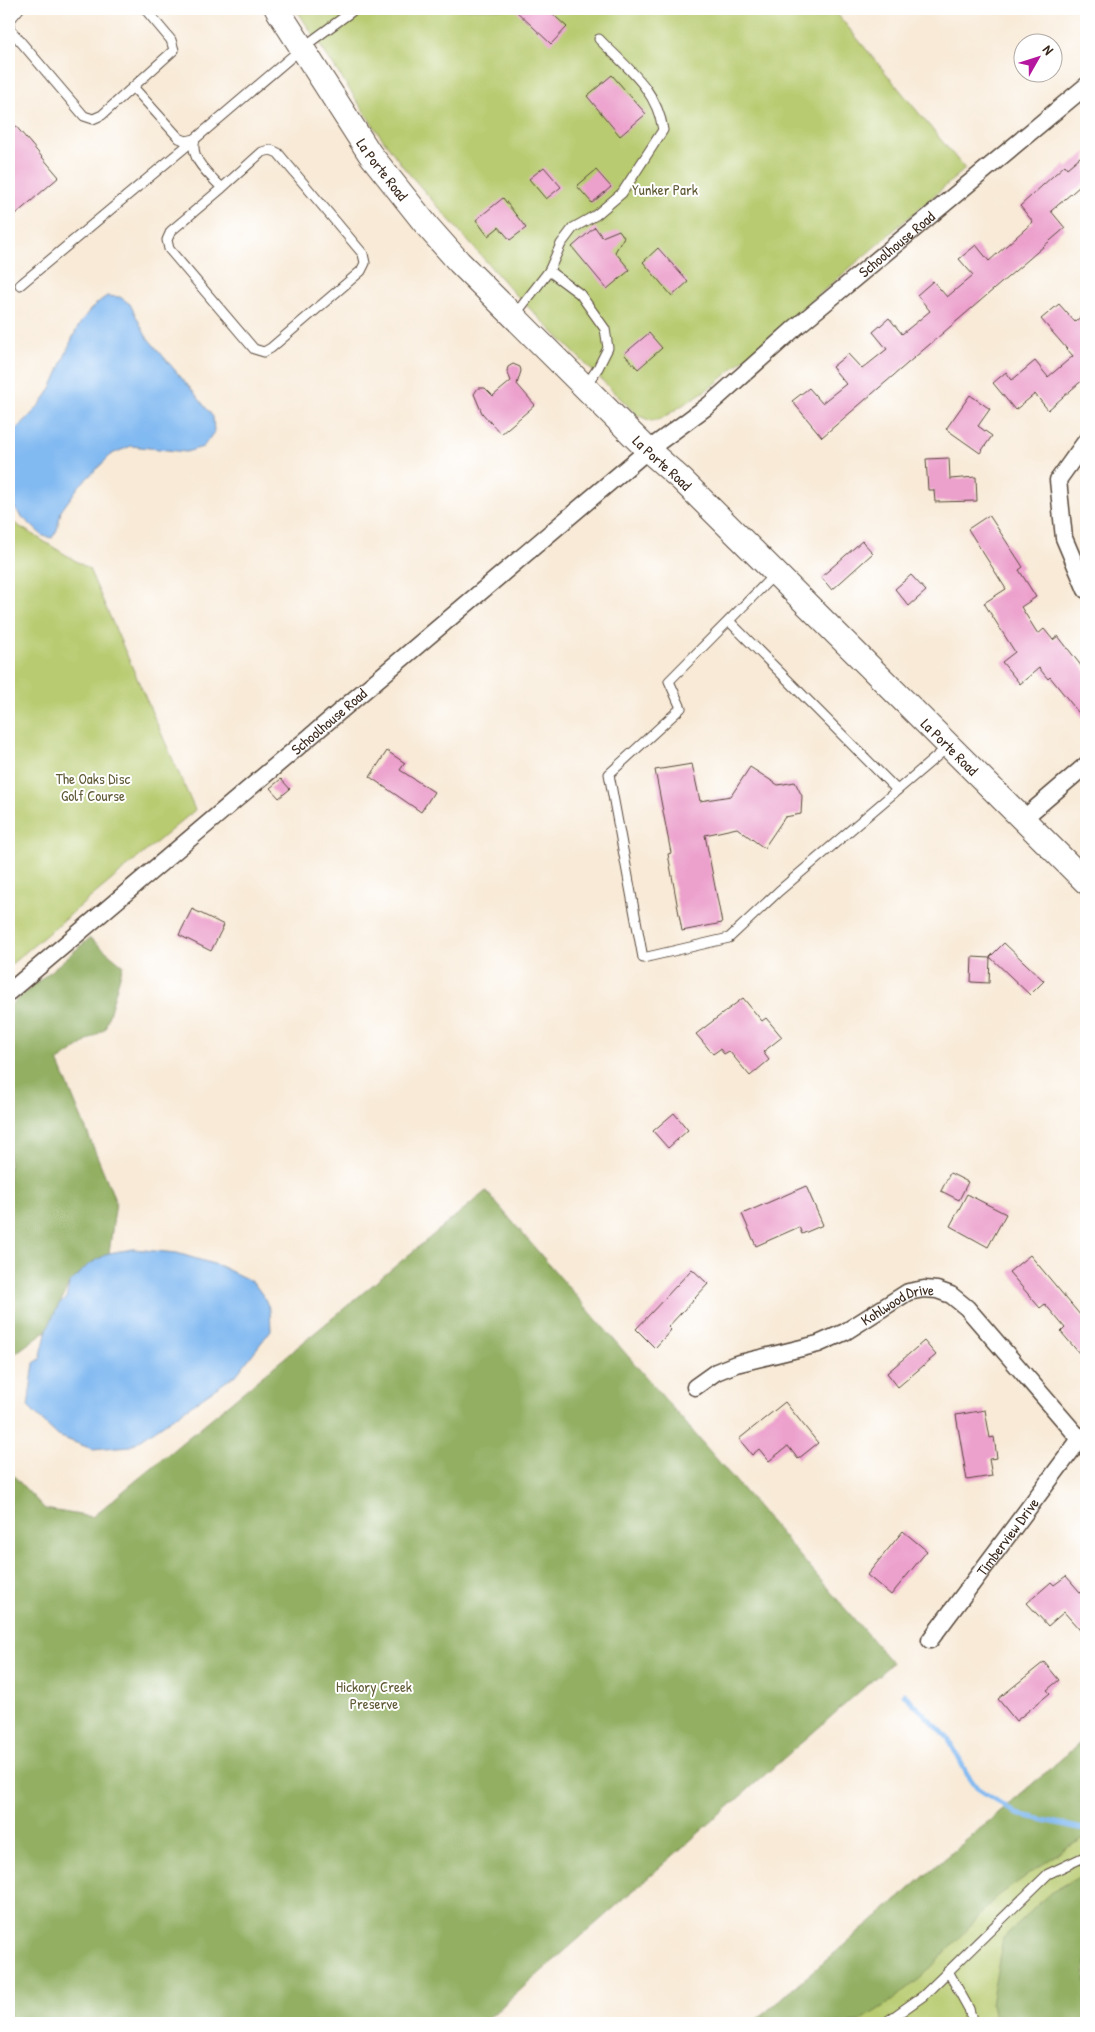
<svg xmlns="http://www.w3.org/2000/svg" width="1095" height="2032" viewBox="0 0 1095 2032" font-family="'Patrick Hand',sans-serif">
	<style>
		.green { fill: #b8cb6f; stroke: #7a7a46 }
		.forest { fill: #92af62; stroke: #666c40 }
		.water { fill: #81b9f1; stroke: #5e7288 }
		.lines { fill: none; stroke-linecap: round; stroke-linejoin: round }
		.stream { stroke: #81b9f1; stroke-width: 5 }
		.building { fill: #eca0cc }
		.lane-casing { stroke: #57473a; stroke-width: 11 }
		.street-casing { stroke: #57473a; stroke-width: 19 }
		.secondary-casing { stroke: #57473a; stroke-width: 26 }
		.lane { stroke: #fff; stroke-width: 9 }
		.street { stroke: #fff; stroke-width: 16 }
		.secondary { stroke: #fff; stroke-width: 24 }
		.labels { text-anchor: middle; dominant-baseline: central; stroke-width: 4; stroke-linejoin: round; paint-order: stroke }
		.street-label { font-size: 15px; fill: #3b2a1e; stroke: #fff }
		.park-label { font-size: 15px; fill: #605a36; stroke: #fff }
	</style>
	<rect width="100%" height="100%" fill="#fff"/>
	<filter id="ink" filterUnits="userSpaceOnUse"><feTurbulence type="fractalNoise" baseFrequency=".02" numOctaves="2"/><feDisplacementMap in="SourceGraphic" scale="10" xChannelSelector="R" yChannelSelector="G"/><feConvolveMatrix kernelMatrix="1 2 1 2 8 2 1 2 1" color-interpolation-filters="sRGB"/></filter>
	<filter id="wash" filterUnits="userSpaceOnUse"><feTurbulence type="fractalNoise" baseFrequency=".0096" numOctaves="4" result="noise"/><feDisplacementMap in="SourceGraphic" scale="20" xChannelSelector="R" yChannelSelector="G"/><feGaussianBlur stdDeviation="1.12" result="paint"/><feColorMatrix in="noise" values="0 0 0 0 0 0 0 0 0 0 0 0 0 0 0 0 0 1.4 0 .05"/><feComposite in="paint" operator="in"/></filter>
	<g filter="url(#wash)">
		<rect width="100%" height="100%" fill="#f8ead7"/>
		<!-- green -->
		<g class="green">
			<polygon points="296,9 833,9 965,169 714,385 661,419 651,421 637,415 511,290 404,168 377,131"/>
			<polygon points="9,520 89,569 195,810 9,966"/>
			<polygon points="1086,1738 1086,2023 753,2023"/>
		</g>
		<!-- forest -->
		<g class="forest">
			<polygon points="90,938 123,965 105,1029 58,1061 116,1202 109,1253 88,1265 69,1284 47,1330 9,1358 9,1006"/>
			<polygon points="486,1191 892,1663 483,2023 9,2023 9,1471 45,1509 92,1517"/>
			<polygon points="1086,1738 1086,1837 1063,1850 998,1896 922,1977 890,2002 857,2023 753,2023"/>
			<polygon points="1086,1873 1086,2023 995,2023 991,2004 1003,1938 1050,1893"/>
		</g>
		<!-- water -->
		<g class="water">
			<path d="M107,296L120,297L130,304L146,336L196,395L213,417L214,432L203,447L186,452L131,446L112,454L79,486L61,511L57,530L52,538L43,536L20,515L9,501V435C25,422 42,405 52,386C68,354 74,316 107,296Z"/>
			<polygon points="133,1249 177,1253 220,1266 253,1282 264,1297 270,1310 271,1330 237,1374 131,1446 92,1449 58,1436 28,1407 34,1363 40,1359 47,1330 59,1304 66,1299 69,1284 88,1265 109,1253"/>
		</g>
		<g class="lines">
			<!-- stream -->
			<polyline class="stream" points="904,1694 948,1738 967,1774 977,1788 1017,1814 1083,1829 1086,1832"/>
		</g>
		<g id="blocks">
			<!-- building -->
			<g class="building">
				<polygon points="514,9 547,9 567,27 551,44"/>
				<polygon points="612,75 646,114 620,136 587,96"/>
				<polygon points="9,118 59,177 9,220"/>
				<polygon points="1086,152 1086,181 1051,211 1065,228 822,437 792,401 809,388 822,403 846,384 832,367 848,354 862,369 887,349 873,332 889,318 902,334 930,311 917,295 933,281 947,297 973,275 959,259 976,245 989,261 1033,222 1020,206 1065,165 1067,168"/>
				<polygon points="544,167 561,187 546,199 529,179"/>
				<polygon points="596,170 611,187 592,203 577,186"/>
				<polygon points="503,198 526,228 510,240 499,227 488,236 476,220"/>
				<polygon points="595,227 602,237 619,230 624,237 615,252 630,270 607,289 572,247"/>
				<polygon points="658,248 688,282 672,296 643,262"/>
				<polygon points="1059,304 1075,322 1086,312 1086,377 1048,410 1035,394 1015,410 993,383 1006,372 1012,380 1035,361 1048,377 1073,356 1041,319"/>
				<polygon points="649,333 662,348 638,369 624,354"/>
				<polygon points="513,364 520,367 521,371 517,384 535,405 501,434 482,413 474,394 478,388 485,388 493,396 511,381 507,371 508,367"/>
				<polygon points="970,395 990,409 978,426 992,436 980,453 946,429"/>
				<polygon points="949,458 950,479 976,477 977,501 935,502 934,490 928,490 926,459"/>
				<polygon points="989,515 1023,567 1019,570 1036,597 1021,607 1038,634 1044,629 1053,640 1058,636 1086,672 1086,722 1050,677 1048,679 1039,668 1020,684 1002,662 1015,652 984,603 1006,589 968,529"/>
				<polygon points="862,541 873,553 832,590 821,577"/>
				<polygon points="911,575 926,591 909,606 895,589"/>
				<polygon points="387,751 405,763 400,770 434,792 421,812 370,777"/>
				<polygon points="692,764 700,801 731,796 750,767 778,785 795,782 802,796 801,814 785,817 764,848 737,828 705,835 722,923 682,931 668,854 671,853 655,770"/>
				<polygon points="281,779 290,789 279,798 270,788"/>
				<polygon points="192,909 224,925 211,951 179,935"/>
				<polygon points="1004,943 1044,981 1030,995 990,957"/>
				<polygon points="972,957 990,958 989,983 971,982"/>
				<polygon points="743,998 762,1021 766,1018 782,1037 763,1052 769,1060 750,1076 729,1051 724,1054 720,1049 713,1054 696,1034"/>
				<polygon points="674,1113 688,1130 668,1148 653,1131"/>
				<polygon points="950,1173 968,1182 959,1200 941,1191"/>
				<polygon points="806,1186 823,1225 802,1234 799,1227 756,1246 742,1214"/>
				<polygon points="967,1194 1006,1214 988,1247 950,1226"/>
				<polygon points="1030,1255 1086,1322 1086,1361 1061,1332 1065,1328 1045,1304 1040,1308 1009,1272"/>
				<polygon points="692,1269 708,1284 668,1327 671,1330 655,1348 636,1329"/>
				<polygon points="924,1341 936,1355 898,1387 887,1373"/>
				<polygon points="785,1402 818,1443 798,1459 788,1446 769,1461 759,1449 752,1455 739,1439"/>
				<polygon points="985,1410 990,1438 994,1437 997,1458 989,1459 992,1476 967,1480 956,1415"/>
				<polygon points="903,1531 927,1551 891,1595 867,1575"/>
				<polygon points="1066,1576 1086,1599 1086,1637 1064,1612 1048,1626 1027,1603 1051,1582 1054,1585"/>
				<polygon points="1044,1662 1059,1680 1047,1690 1050,1693 1016,1721 998,1699"/>
			</g>
		</g>
	</g>
	<g filter="url(#ink)">
		<use href="#blocks" fill-opacity="0" stroke="#57473a" stroke-width="1"/>
		<g class="lines">
			<defs>
				<g id="lane">
					<polyline points="9,21 19,9"/>
					<polyline points="9,23 9,28 84,116 93,119 102,115 174,50 171,40 145,9"/>
					<polyline points="134,88 179,138 186,141 195,139"/>
					<path d="M222,188L171,231L167,240L169,249L254,349L264,352L271,348L361,271L365,263L363,254L278,153L271,150L262,152L222,188C209,174 189,159 195,139L302,48L355,9"/>
					<polyline points="549,271 580,294 605,329 608,348 598,368 586,385"/>
					<polyline points="20,285 195,139"/>
					<path d="M514,316L549,271L561,244L573,228L596,215L622,193L663,130C657,89 627,68 599,39"/>
					<polyline points="774,575 669,681 681,708 609,774 643,958 729,938 779,891 949,746"/>
					<polyline points="729,621 897,790"/>
					<polyline points="948,1971 969,2009 973,2023"/>
					<polyline points="885,2023 923,1996 1048,1874 1086,1856"/>
				</g>
				<g id="street">
					<polyline points="1086,441 1058,480 1064,538 1086,590"/>
					<polyline points="1023,819 1086,765"/>
					<path id="s1" d="M9,992L648,450L709,405L795,328L1086,86"/>
					<path id="s2" d="M695,1387L716,1372L736,1364L818,1344L845,1332L908,1292L924,1289L937,1290L951,1295L967,1308L1080,1439"/>
					<path id="s3" d="M930,1640L1080,1439L1086,1435"/>
				</g>
				<g id="secondary">
					<path id="s4" d="M277,9L370,154L428,227L459,262L648,450L682,480L1086,882"/>
				</g>
			</defs>
			<!-- lane casing -->
			<use href="#lane" class="lane-casing"/>
			<!-- street casing -->
			<use href="#street" class="street-casing"/>
			<!-- secondary casing -->
			<use href="#secondary" class="secondary-casing"/>
			<!-- lane -->
			<use href="#lane" class="lane"/>
			<!-- street -->
			<use href="#street" class="street"/>
			<!-- secondary -->
			<use href="#secondary" class="secondary"/>
		</g>
	</g>
	<g class="labels">
		<!-- street labels -->
		<g class="street-label">
			<text stroke="none"><textPath href="#s4" startOffset="192">La Porte Road</textPath></text>
			<text stroke="none"><textPath href="#s1" startOffset="1161">Schoolhouse Road</textPath></text>
			<text stroke="none"><textPath href="#s4" startOffset="598">La Porte Road</textPath></text>
			<text stroke="none"><textPath href="#s1" startOffset="419">Schoolhouse Road</textPath></text>
			<text stroke="none"><textPath href="#s4" startOffset="1002">La Porte Road</textPath></text>
			<text stroke="none"><textPath href="#s2" startOffset="222">Kohlwood Drive</textPath></text>
			<text stroke="none"><textPath href="#s3" startOffset="129">Timberview Drive</textPath></text>
		</g>
		<!-- park labels -->
		<g class="park-label">
			<text x="665" y="189">Yunker Park</text>
			<text x="93" y="778">The Oaks Disc<tspan x="93" dy="17">Golf Course</tspan></text>
			<text x="374" y="1686">Hickory Creek<tspan x="374" dy="17">Preserve</tspan></text>
		</g>
	</g>
	<!-- margin -->
	<rect width="1095" height="2032" fill="none" stroke="#fff" stroke-width="30"/>
	<!-- north arrow -->
	<g transform="translate(1038 58) rotate(51)"><circle r="24" fill="#ffffff" stroke="#b1aaa5"/>
	<path d="M0-4L9 19L0 12L-9 19Z" fill="#b5179e"/>
	<text y="-8" font-size="14" font-weight="bold" text-anchor="middle" fill="#3b2a1e">N</text>
	</g>
</svg>
